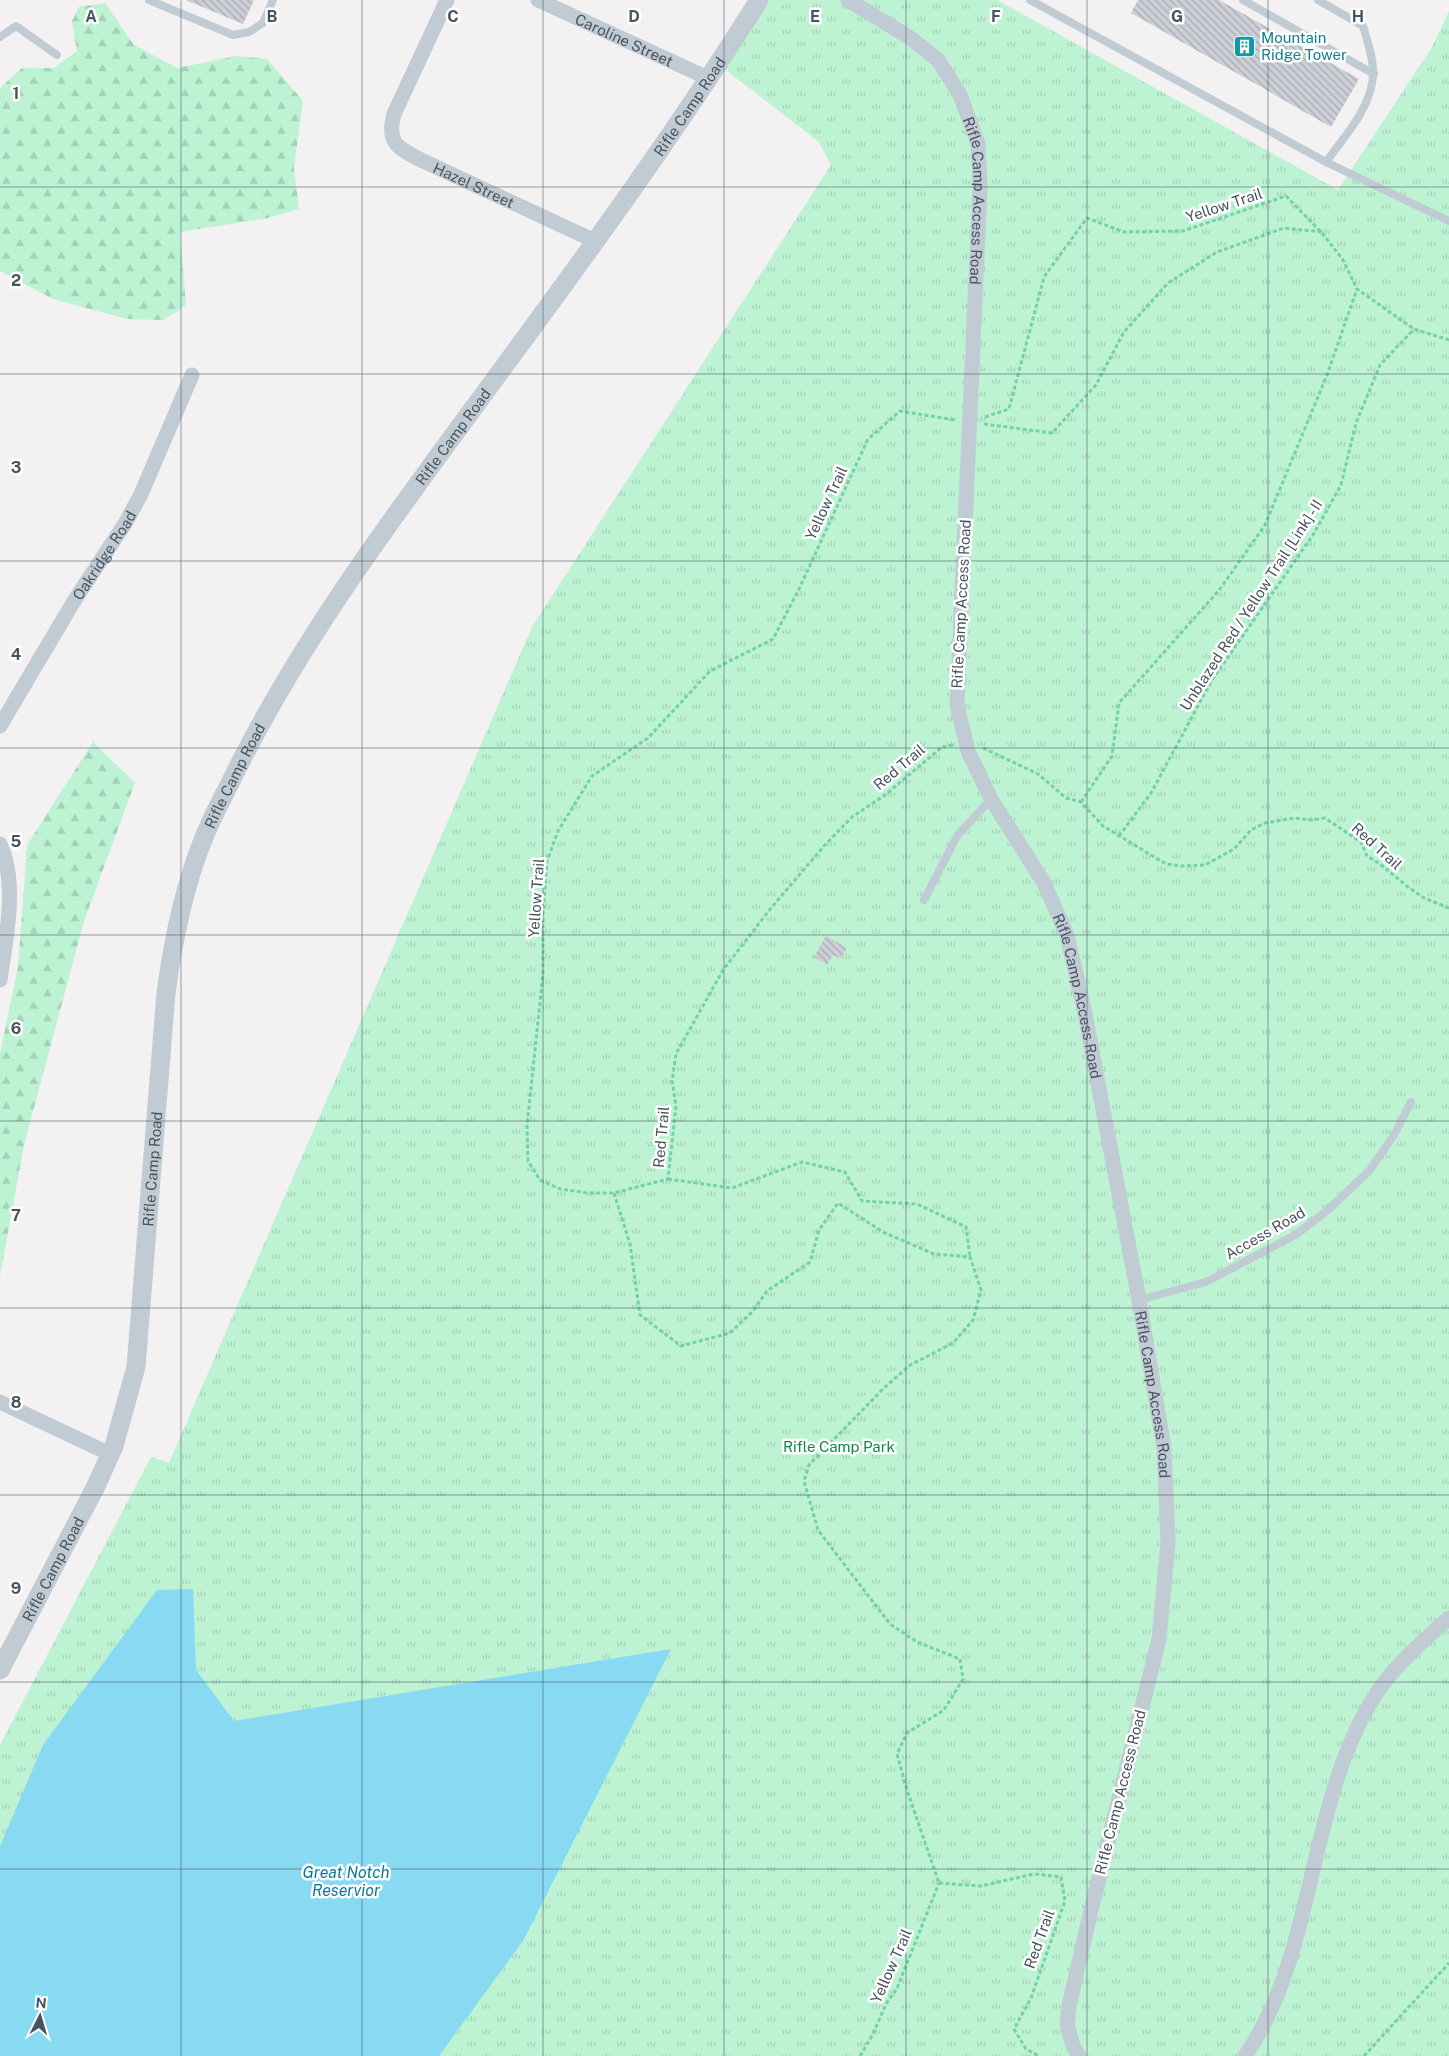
<svg xmlns="http://www.w3.org/2000/svg" width="1449" height="2056" viewBox="0 0 1449 2056" font-family="'Public Sans',sans-serif">
	<style>
		.forest { fill: url(#forest-firs) }
		.park { fill: url(#park-tufts) }
		.water { fill: #88daf2 }
		.building { fill: url(#building-back-hatch) }
		.lines { fill: none; stroke-linecap: round; stroke-linejoin: round }
		.path { stroke: #73d3a5; stroke-width: 3; stroke-dasharray: 4 2.5; stroke-linecap: butt }
		.service { stroke: #c1cbd3; stroke-width: 8 }
		.minor { stroke: #c1cbd3; stroke-width: 15 }
		.tertiary { stroke: #c1cbd3; stroke-width: 19 }
		.grid { fill: none; stroke: #475460; stroke-width: 1; stroke-opacity: 0.55 }
		.labels { text-anchor: middle; dominant-baseline: central; stroke-width: 5; stroke-linejoin: round; paint-order: stroke }
		.culture-label { font-size: 15px; fill: #0d838f; stroke: #fff; text-anchor: start }
		.street-label { font-size: 15px; fill: #475460; stroke: #fff }
		.park-label { font-size: 15px; fill: #12874e; stroke: #fff }
		.water-label { font-size: 16px; font-style: italic; fill: #057c9d; stroke: #fff }
		.grid-label { font-size: 16px; text-anchor: middle; font-weight: bold; fill: #475460; stroke: #fff; stroke-width: 5; stroke-linejoin: round; paint-order: stroke }
	</style>
	<defs>
		<pattern id="forest-firs" width="22" height="20" patternUnits="userSpaceOnUse" patternTransform="scale(1.25)"><rect width="22" height="20" fill="#bdf2d3"/><path d="M5 1l3.5 6h-7zM16 11l3.5 6h-7z" fill="#a4d1b8"/></pattern>
		<pattern id="park-tufts" width="24" height="20" patternUnits="userSpaceOnUse" patternTransform="scale(1.25)"><rect width="24" height="20" fill="#bdf2d3"/><path d="M3 7l-1-3M5 7V3M7 7l1-3M15 17l-1-3M17 17v-4M19 17l1-3" fill="none" stroke="#a4d1b8"/></pattern>
		<pattern id="building-back-hatch" width="6" height="6" patternUnits="userSpaceOnUse" patternTransform="scale(1.25)"><rect width="6" height="6" fill="#ccd0d6"/><path d="M-1 5l2 2M0 0l6 6M5-1l2 2" fill="none" stroke="#a7abb1"/></pattern>
	</defs>
	<rect width="100%" height="100%" fill="#f3f1f1"/>
	<!-- forest -->
	<g class="forest">
		<polygon points="105,3 134,45 177,68 236,56 267,59 303,101 294,167 299,209 268,218 180,232 186,305 164,320 127,319 53,299 0,271 0,88 22,68 54,68 77,51 72,21 79,7"/>
		<polygon points="93,742 135,783 84,921 24,1145 0,1276 0,1054 18,967 27,845"/>
	</g>
	<!-- park -->
	<polygon class="park" points="766,0 997,0 1338,190 1432,47 1449,11 1449,2056 0,2056 0,1745 151,1457 169,1463 532,627 831,165 819,142 723,68"/>
	<!-- water -->
	<polygon class="water" points="193,1589 196,1670 234,1721 671,1649 523,1941 439,2056 0,2056 0,1846 43,1745 157,1590"/>
	<!-- building -->
	<g class="building">
		<polygon points="186,0 254,0 243,24"/>
		<polygon points="1138,0 1219,0 1359,79 1331,127 1131,13"/>
		<polygon points="826,936 847,948 841,959 833,955 827,965 814,957"/>
	</g>
	<g class="lines">
		<!-- path -->
		<g class="path">
			<polyline points="985,417 1009,409 1044,277 1087,218 1124,232 1183,231 1286,196 1322,233 1343,260 1357,289 1414,329 1449,340"/>
			<polyline points="984,424 1052,433 1096,385 1124,332 1168,283 1217,252 1284,228 1322,232"/>
			<polyline points="953,745 942,747 885,795 852,817 824,846 771,908 723,970 676,1054 672,1081 676,1106 668,1179 614,1193 587,1193 560,1189 540,1180 528,1161 527,1126 543,974 543,915 547,861 558,831 592,776 648,738 710,671 773,639 799,589 868,439 900,411 955,420"/>
			<polyline points="983,748 1038,774 1066,798 1081,802 1103,826 1166,864 1183,866 1205,865 1234,849 1251,830 1265,823 1294,818 1311,820 1325,818 1361,842 1367,856 1380,864 1408,887 1424,898 1449,908"/>
			<polyline points="1081,802 1112,756 1119,703 1220,589 1265,525 1327,375 1357,289"/>
			<polyline points="1119,836 1151,793 1212,680 1313,535 1341,485 1356,423 1380,365 1414,329"/>
			<polyline points="668,1179 732,1188 802,1162 845,1172 862,1201 917,1204 966,1227 970,1257"/>
			<polyline points="614,1193 630,1244 640,1315 681,1346 730,1333 753,1311 767,1291 810,1262 819,1230 838,1203 883,1232 934,1254 970,1257 981,1290 973,1320 953,1343 910,1365 883,1389 809,1465 804,1481 818,1530 890,1624 917,1642 960,1659 963,1679 944,1710 907,1733 897,1754 907,1790 939,1883"/>
			<polyline points="939,1883 981,1886 1034,1874 1061,1877 1065,1901 1031,1998 1014,2029 1026,2049 1039,2056"/>
			<polyline points="860,2056 873,2034 886,2004 897,1988 939,1883"/>
			<polyline points="1364,2056 1449,1963"/>
		</g>
		<!-- service -->
		<g class="service">
			<polyline points="149,0 233,35 249,32 263,23 273,0"/>
			<polyline points="1030,0 1326,162 1449,221"/>
			<polyline points="1243,0 1374,74"/>
			<path d="M1318,0L1363,26C1367,41 1374,59 1373,75C1372,107 1344,137 1326,162"/>
			<polyline points="0,37 16,26 57,55"/>
			<polyline points="924,900 957,836 991,799"/>
			<polyline points="1139,1300 1206,1282 1297,1234 1329,1209 1369,1171 1394,1135 1411,1102"/>
		</g>
		<!-- minor -->
		<g class="minor">
			<path id="s1" d="M447,0L394,114C386,143 398,148 421,160L595,241"/>
			<path id="s2" d="M538,0L710,79"/>
			<path id="s3" d="M848,0L909,37L938,60L960,95L978,144L980,187L957,706L968,751L991,799L1044,883L1067,935L1084,1009L1139,1300L1164,1448L1168,1543L1159,1639L1091,1910L1069,2006L1067,2024L1073,2046L1079,2056"/>
			<path id="s4" d="M0,726L74,601L126,522L141,494L192,375"/>
			<path d="M0,844C18,882 6,939 0,980"/>
			<polyline points="0,1402 110,1454"/>
			<path d="M1245,2056C1319,1948 1305,1802 1378,1691C1397,1663 1424,1640 1449,1618"/>
		</g>
		<!-- tertiary -->
		<path class="tertiary" id="s5" d="M0,1670L96,1486L114,1446L136,1367L166,993C173,941 183,889 203,840C212,816 225,794 236,771C310,623 411,494 508,361C595,243 681,124 759,0"/>
	</g>
	<!-- grid -->
	<path class="grid" d="M181,0V2056M362,0V2056M543,0V2056M724,0V2056M906,0V2056M1087,0V2056M1268,0V2056M0,187H1449M0,374H1449M0,561H1449M0,748H1449M0,935H1449M0,1121H1449M0,1308H1449M0,1495H1449M0,1682H1449M0,1869H1449"/>
	<!-- icons -->
	<defs>
		<symbol id="building-square" viewBox="-11 -11 22 22"><rect x="-9" y="-9" width="18" height="18" rx="4" fill="#0f9aa8" stroke="#fff"/><path d="M-4-6H4V6H1V3H-1V6H-4ZM-2.5-4.3h1.7v1.8h-1.7ZM.8-4.3h1.7v1.8H.8ZM-2.5-1h1.7V.8h-1.7ZM.8-1h1.7V.8H.8Z" fill="#fff"/></symbol>
	</defs>
	<g fill-rule="evenodd">
		<use href="#building-square" x="1232" y="34" width="25" height="25"/>
	</g>
	<g class="labels">
		<!-- culture labels -->
		<g class="culture-label">
			<text x="1261" y="37">Mountain<tspan x="1261" dy="17">Ridge Tower</tspan></text>
		</g>
		<!-- street labels -->
		<g class="street-label">
			<text stroke="none"><textPath href="#s2" startOffset="95">Caroline Street</textPath></text>
			<text stroke="none"><textPath href="#s5" startOffset="1748">Rifle Camp Road</textPath></text>
			<text stroke="none"><textPath href="#s1" startOffset="245">Hazel Street</textPath></text>
			<text stroke="none"><textPath href="#s3" startOffset="258">Rifle Camp Access Road</textPath></text>
			<text transform="translate(1224 205) rotate(-18)">Yellow Trail</text>
			<text stroke="none"><textPath href="#s5" startOffset="1342">Rifle Camp Road</textPath></text>
			<text transform="translate(826 503) rotate(-65)">Yellow Trail</text>
			<text stroke="none"><textPath href="#s4" startOffset="200">Oakridge Road</textPath></text>
			<text transform="translate(961 604) rotate(-87)">Rifle Camp Access Road</text>
			<text transform="translate(1251 605) rotate(-57)">Unblazed Red / Yellow Trail [Link] - II</text>
			<text transform="translate(899 767) rotate(-40)">Red Trail</text>
			<text stroke="none"><textPath href="#s5" startOffset="938">Rifle Camp Road</textPath></text>
			<text transform="translate(1377 846) rotate(42)">Red Trail</text>
			<text transform="translate(536 898) rotate(-86)">Yellow Trail</text>
			<text stroke="none"><textPath href="#s3" startOffset="1082">Rifle Camp Access Road</textPath></text>
			<text transform="translate(661 1137) rotate(-85)">Red Trail</text>
			<text stroke="none"><textPath href="#s5" startOffset="532">Rifle Camp Road</textPath></text>
			<text transform="translate(1265 1233) rotate(-30)">Access Road</text>
			<text stroke="none"><textPath href="#s3" startOffset="1488">Rifle Camp Access Road</textPath></text>
			<text stroke="none"><textPath href="#s5" startOffset="114">Rifle Camp Road</textPath></text>
			<text transform="translate(1120 1792) rotate(-76)">Rifle Camp Access Road</text>
			<text transform="translate(1039 1939) rotate(-70)">Red Trail</text>
			<text transform="translate(891 1966) rotate(-66)">Yellow Trail</text>
		</g>
		<!-- park labels -->
		<g class="park-label">
			<text x="839" y="1446">Rifle Camp Park</text>
		</g>
		<!-- water labels -->
		<g class="water-label">
			<text x="346" y="1872">Great Notch<tspan x="346" dy="18">Reservior</tspan></text>
		</g>
	</g>
	<g class="grid-label">
		<text x="91" y="22">A</text>
		<text x="272" y="22">B</text>
		<text x="453" y="22">C</text>
		<text x="634" y="22">D</text>
		<text x="815" y="22">E</text>
		<text x="996" y="22">F</text>
		<text x="1177" y="22">G</text>
		<text x="1358" y="22">H</text>
		<text x="16" y="99">1</text>
		<text x="16" y="286">2</text>
		<text x="16" y="473">3</text>
		<text x="16" y="660">4</text>
		<text x="16" y="847">5</text>
		<text x="16" y="1034">6</text>
		<text x="16" y="1221">7</text>
		<text x="16" y="1408">8</text>
		<text x="16" y="1594">9</text>
	</g>
	<!-- north arrow -->
	<g transform="translate(40 2016) rotate(5)" stroke="#ffffff" stroke-width="4" paint-order="stroke">
	<path d="M0-4L9 19L0 12L-9 19Z" fill="#475460"/>
	<text y="-8" font-size="14" font-weight="bold" text-anchor="middle" fill="#475460">N</text>
	</g>
</svg>
